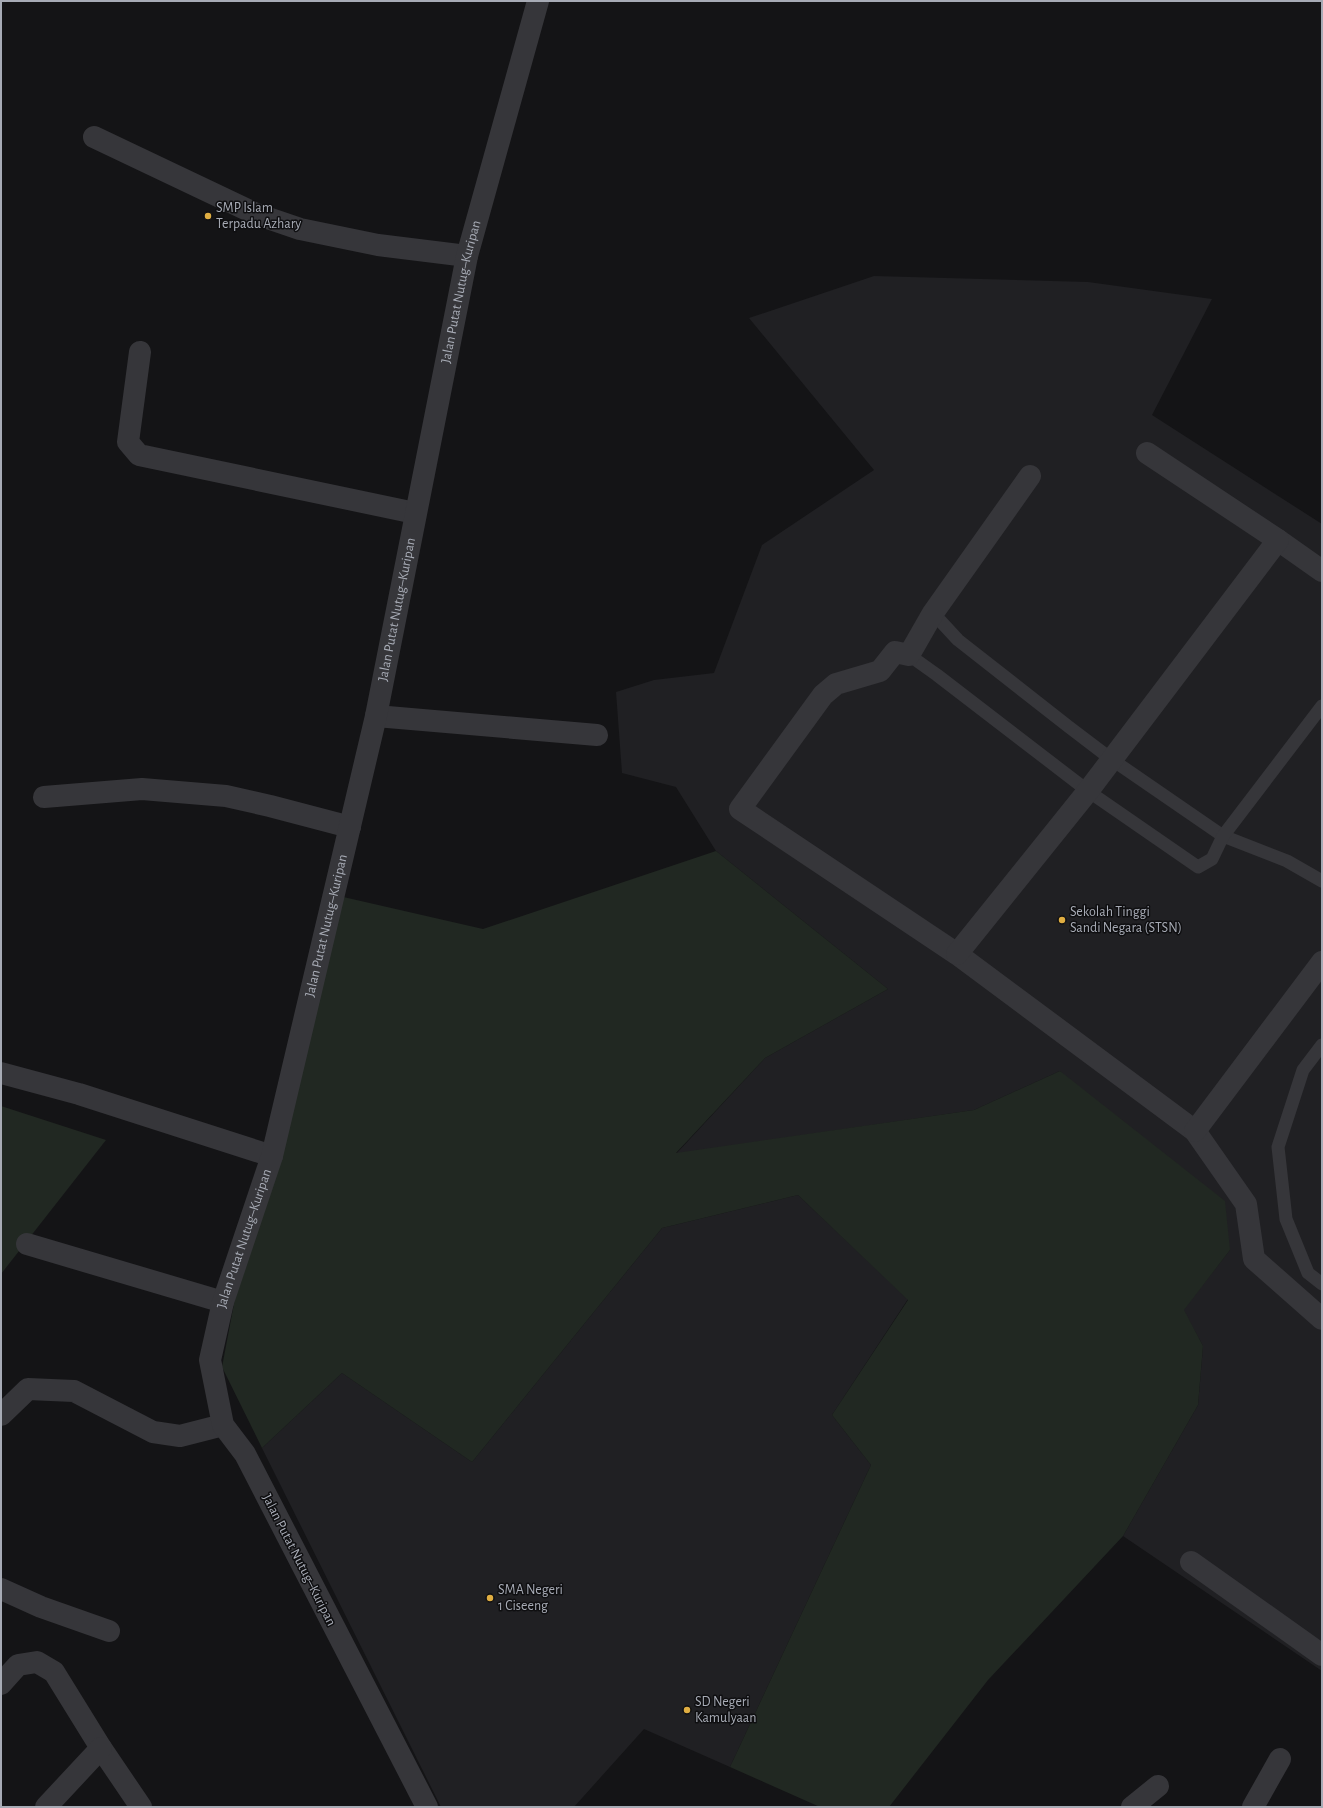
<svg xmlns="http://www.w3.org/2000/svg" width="1323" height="1808" viewBox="0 0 1323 1808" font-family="'Alegreya Sans',sans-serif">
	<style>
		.built { fill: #202023 }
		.green { fill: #212822 }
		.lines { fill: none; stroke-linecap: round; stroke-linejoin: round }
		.service { stroke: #36363a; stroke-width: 13 }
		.minor { stroke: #36363a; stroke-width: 22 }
		.tertiary { stroke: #36363a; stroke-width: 22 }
		.poi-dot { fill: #e0ae42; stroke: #0f0f11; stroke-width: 1.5 }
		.labels { text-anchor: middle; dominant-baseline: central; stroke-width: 3; stroke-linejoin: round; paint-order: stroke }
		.poi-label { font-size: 14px; fill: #a7abb5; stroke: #0f0f11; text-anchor: start }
		.street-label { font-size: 14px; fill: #a7abb5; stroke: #0f0f11 }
	</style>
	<rect width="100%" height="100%" fill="#141416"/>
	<!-- built -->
	<g class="built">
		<polygon points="874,276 1088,282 1212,299 1152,415 1322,524 1322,1671 1123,1536 1198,1405 1203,1346 1183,1310 1230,1250 1060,1071 974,1110 676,1154 765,1058 888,989 716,851 676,787 622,773 616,692 654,680 714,673 762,545 874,470 749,318"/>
		<polygon points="798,1195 908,1299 832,1415 871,1465 730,1767 644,1729 574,1807 441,1807 262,1448 342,1373 472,1462 662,1228"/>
	</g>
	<!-- green -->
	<g class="green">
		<polygon points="716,851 888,989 765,1058 676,1153 974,1110 1060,1071 1225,1201 1230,1250 1184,1310 1203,1346 1198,1405 1123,1536 988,1680 889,1807 820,1807 730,1767 871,1465 832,1415 908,1300 798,1195 662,1228 472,1462 342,1373 262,1448 222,1367 259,1172 339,896 483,929"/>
		<polygon points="1,1106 106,1140 1,1274"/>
	</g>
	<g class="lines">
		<!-- service -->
		<g class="service">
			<polyline points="933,613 958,640 1069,727 1111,759 1223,836 1287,861 1322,881"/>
			<polyline points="909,655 937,675 1088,791 1198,867 1212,859 1223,836 1322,706"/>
			<polyline points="1322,1045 1303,1070 1278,1147 1286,1219 1308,1273 1322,1284"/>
		</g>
		<!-- minor -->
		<g class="minor">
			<polyline points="94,137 256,214 300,229 378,245 467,256"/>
			<polyline points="140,352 128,442 139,455 415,513"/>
			<polyline points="1030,476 933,613 909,655 895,652 880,671 836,684 823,695 740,809 957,954 1195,1131 1246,1204 1254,1259 1322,1319"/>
			<polyline points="1278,540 1322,571"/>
			<polyline points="376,716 597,735"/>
			<polyline points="44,797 142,789 226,796 270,806 350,827"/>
			<polyline points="957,954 1088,791 1278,540 1147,453"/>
			<polyline points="1,1073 79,1094 272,1156"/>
			<polyline points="1195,1131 1322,962"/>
			<polyline points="27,1244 223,1302"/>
			<polyline points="1,1415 28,1389 74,1391 153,1432 180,1436 223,1425"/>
			<polyline points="1191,1562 1322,1655"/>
			<polyline points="1,1589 41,1607 109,1631"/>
			<polyline points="1,1684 18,1665 37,1662 54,1672 101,1748 141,1807"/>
			<polyline points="46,1807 101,1748"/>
			<polyline points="1132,1807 1158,1786"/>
			<polyline points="1253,1807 1280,1759"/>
		</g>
		<!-- tertiary -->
		<path class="tertiary" id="s1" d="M427,1807L245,1454L223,1425L210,1360L223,1302L272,1156L376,716L467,256L538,1"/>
	</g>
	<!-- markers -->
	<g class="poi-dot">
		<circle cx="208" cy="216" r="4"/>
		<circle cx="1062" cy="920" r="4"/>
		<circle cx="490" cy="1598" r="4"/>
		<circle cx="687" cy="1710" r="4"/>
	</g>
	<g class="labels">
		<!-- poi labels -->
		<g class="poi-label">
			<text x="216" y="208">SMP Islam<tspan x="216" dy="16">Terpadu Azhary</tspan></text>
			<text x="1070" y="912">Sekolah Tinggi<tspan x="1070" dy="16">Sandi Negara (STSN)</tspan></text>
			<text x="498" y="1590">SMA Negeri<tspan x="498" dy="16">1 Ciseeng</tspan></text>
			<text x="695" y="1702">SD Negeri<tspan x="695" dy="16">Kamulyaan</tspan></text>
		</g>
		<!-- street labels -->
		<g class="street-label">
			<text stroke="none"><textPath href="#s1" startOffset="1598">Jalan Putat Nutug–Kuripan</textPath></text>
			<text stroke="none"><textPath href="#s1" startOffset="1274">Jalan Putat Nutug–Kuripan</textPath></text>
			<text stroke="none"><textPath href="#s1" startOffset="950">Jalan Putat Nutug–Kuripan</textPath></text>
			<text stroke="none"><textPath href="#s1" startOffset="626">Jalan Putat Nutug–Kuripan</textPath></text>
			<text transform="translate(299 1560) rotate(63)">Jalan Putat Nutug–Kuripan</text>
		</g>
	</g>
	<!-- border -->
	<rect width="1323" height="1808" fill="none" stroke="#a7abb5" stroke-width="4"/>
</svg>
